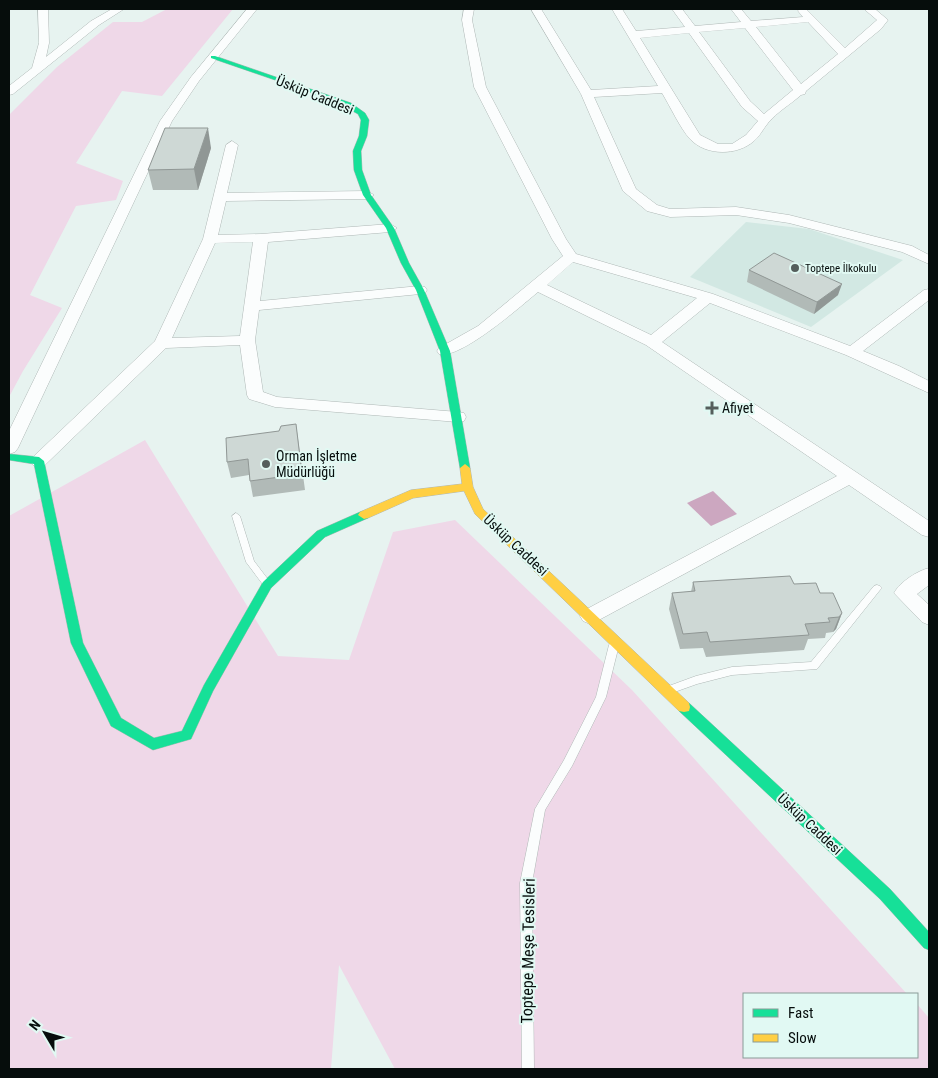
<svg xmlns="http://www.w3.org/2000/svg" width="938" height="1078" viewBox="0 0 938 1078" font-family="'Roboto Condensed',sans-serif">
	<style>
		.built { fill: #d2e8e3 }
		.green { fill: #efd8e8 }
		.water { fill: #cca7c0 }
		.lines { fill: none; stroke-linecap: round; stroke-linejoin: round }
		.lane-casing { stroke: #afb8b6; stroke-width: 1 }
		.street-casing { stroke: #afb8b6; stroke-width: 1 }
		.fast-casing { stroke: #afb8b6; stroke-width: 1 }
		.slow-casing { stroke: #afb8b6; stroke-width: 1 }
		.lane { fill: #fbfdfd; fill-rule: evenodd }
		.street { fill: #fbfdfd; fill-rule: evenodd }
		.fast { fill: #16e098; fill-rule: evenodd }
		.slow { fill: #ffcf43; fill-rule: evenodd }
		.wall { fill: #b1bab7 }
		.shaded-wall { fill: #909795 }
		.building { fill: #ced8d5; stroke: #909795 }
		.poi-dot { fill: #555e5c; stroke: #e1f9f3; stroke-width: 2 }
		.labels { text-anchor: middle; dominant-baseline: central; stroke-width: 4; stroke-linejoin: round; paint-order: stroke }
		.far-poi-label { font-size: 11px; fill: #060d0c; stroke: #e1f9f3; text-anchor: start }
		.street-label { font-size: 14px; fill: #060d0c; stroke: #e1f9f3 }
		.poi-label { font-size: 14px; fill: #060d0c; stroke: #e1f9f3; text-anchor: start }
		.near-street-label { font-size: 16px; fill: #060d0c; stroke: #e1f9f3 }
	</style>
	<rect width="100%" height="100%" fill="#e7f3f0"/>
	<!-- built -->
	<polygon class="built" points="746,222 809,229 903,260 811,327 690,277"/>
	<!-- green -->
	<g class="green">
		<polygon points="167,9 233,9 162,96 122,91 76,163 123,181 116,200 76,206 30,295 62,308 23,371 9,397 9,115 57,67 113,22 142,22"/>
		<polygon points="145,440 278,656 349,660 393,532 455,520 632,690 907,994 744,994 744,1057 917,1057 917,1004 929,1018 929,1069 395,1069 339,965 331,1069 9,1069 9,516"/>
	</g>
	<!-- water -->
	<polygon class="water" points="713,491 737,514 711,526 687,503"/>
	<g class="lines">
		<defs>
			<g id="lane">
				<polygon points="236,513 240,516 254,561 270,582 272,584 270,586 264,586 246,562 232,516"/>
				<polygon points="877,585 880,586 882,588 880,590 817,669 732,675 697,684 669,694 666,693 664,690 666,687 696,676 732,667 811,662 874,586"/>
				<polygon points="614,641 617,642 619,645 606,697 572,766 545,810 532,883 534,1069 522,1069 520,883 535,809 564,760 596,697 609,645 611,642"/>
			</g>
			<g id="street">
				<polygon points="38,9 48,9 49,43 46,57 91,21 112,9 124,9 99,25 13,94 9,95 9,86 32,68 39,43"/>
				<polygon points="247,9 257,9 199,81 172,121 18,448 15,452 9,454 9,431 160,121 191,77"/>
				<path d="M464,9H474L472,20L486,87L566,239L576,254L713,294L850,346L924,290L929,289V300L863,351L899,366L929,381V393L846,355L710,303L662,342L929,521V537L922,535L849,485L597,621L590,624L583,621L580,616L583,611L837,476L646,345L538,292C521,306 460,360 439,354L437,351L439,348L478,326L563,256L552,239L474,87L462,20ZM573,262L697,298L651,335L547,285Z"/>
				<path d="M531,9H541L591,90L658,86L612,9H622L636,31L685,27L672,9H682L695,26L741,22L731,9H741L751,21L803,17L798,11L799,9H806L845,48L877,20L864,9H875L888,20L881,29L806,91L805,94L801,95C791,104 777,112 768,123C763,129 760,136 754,141C737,156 706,156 690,139C680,128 670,106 662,93L594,97L636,189L657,205L670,209L736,207L789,215L912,246L929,255V264L902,252L789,223L736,215L670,217L647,211L623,191L581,94ZM808,22L838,54L801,84L756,27ZM745,28L793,90L764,114L750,101L699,32ZM689,33L742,107L758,121L746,135L732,144H718L700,135L640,38Z"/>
				<path d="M232,141L238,145L227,193L367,191L374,195L367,199L226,201L218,235L261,234L390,224L397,228L390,232L268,242L260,301L420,286L425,287L427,290L425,293L420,294L259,310L255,340L263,392L277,397L458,412L464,413L466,417L464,421L458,422L275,407L249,399L247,395L240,345L166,348L45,465L39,467L33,465L30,461L33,457L155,341L203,239L226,145ZM253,242L240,336L172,338L215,243Z"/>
				<path d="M929,568V585L917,594L929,605V625L922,622L894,593C900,582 917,571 929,568Z"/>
			</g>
			<g id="fast">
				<polygon points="211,56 215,56 351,103 365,113 369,120 367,136 361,151 362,170 371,195 394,228 409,263 424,290 450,351 470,468 469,471 465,472 460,468 440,351 416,290 401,263 386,228 363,195 354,170 353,151 359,136 361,120 358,114 345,107 304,90 211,58"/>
				<polygon points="9,454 39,457 44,461 83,643 121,718 154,738 182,731 204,685 263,582 317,531 360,512 364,511 370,515 368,518 325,537 271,588 213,691 191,739 153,750 111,726 71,643 34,464 9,460"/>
				<polygon points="684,702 689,703 890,889 929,932 929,950 924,948 880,899 679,711 678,707 679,703"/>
			</g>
			<polygon id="slow" points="465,464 470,468 473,487 483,509 689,703 690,707 689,711 684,712 679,711 475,514 464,491 413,498 368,518 364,519 358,515 360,512 411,490 462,484 460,468"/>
		</defs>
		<!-- lane casing -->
		<use href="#lane" class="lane-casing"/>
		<!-- street casing -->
		<use href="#street" class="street-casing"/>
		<!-- fast casing -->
		<use href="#fast" class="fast-casing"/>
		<!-- slow casing -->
		<use href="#slow" class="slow-casing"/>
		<!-- lane -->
		<use href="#lane" class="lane"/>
		<!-- street -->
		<use href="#street" class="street"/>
		<!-- fast -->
		<use href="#fast" class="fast"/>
		<!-- slow -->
		<use href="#slow" class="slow"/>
	</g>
	<!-- wall -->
	<g class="wall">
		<polygon points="211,148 198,190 153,190 148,170"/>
		<polygon points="749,270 838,295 814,314 747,282"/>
		<polygon points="296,424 305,490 253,497 249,475 231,478 227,462 279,431"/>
		<polygon points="693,582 794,584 820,593 842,613 836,629 833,632 826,633 825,638 808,639 804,650 706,657 703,648 680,649 669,609 672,593 691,592"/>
	</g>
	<!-- shaded-wall -->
	<g class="shaded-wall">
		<polygon points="208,128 211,148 198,190 194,169"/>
		<polygon points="842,284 838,295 814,314 817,302"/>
		<polygon points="842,613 836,629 833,632 839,617"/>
	</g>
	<!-- building -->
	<g class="building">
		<polygon points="165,128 208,128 194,169 148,170"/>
		<polygon points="774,253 842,284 817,302 749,270"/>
		<polygon points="296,424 302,474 250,481 248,459 227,462 226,438 279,431 281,426"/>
		<polygon points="790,576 794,584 816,583 820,593 833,593 842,613 839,617 828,618 830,622 805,624 809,635 710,642 707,632 683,634 672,593 695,591 693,582"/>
	</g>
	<!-- markers -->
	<g class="poi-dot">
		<circle cx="795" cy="268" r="5"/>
		<path d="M709.5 400.5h5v5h5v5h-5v5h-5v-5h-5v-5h5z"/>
		<circle cx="266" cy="464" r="5"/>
	</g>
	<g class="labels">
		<!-- far-poi labels -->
		<g class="far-poi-label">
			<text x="805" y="268">Toptepe İlkokulu</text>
		</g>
		<!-- street labels -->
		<g class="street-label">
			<text transform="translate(315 95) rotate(22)">Üsküp Caddesi</text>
			<text transform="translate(516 545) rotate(43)">Üsküp Caddesi</text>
			<text transform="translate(810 824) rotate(43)">Üsküp Caddesi</text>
		</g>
		<!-- poi labels -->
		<g class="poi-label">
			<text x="722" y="408">Afiyet</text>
			<text x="276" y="456">Orman İşletme<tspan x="276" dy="16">Müdürlüğü</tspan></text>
		</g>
		<!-- near-street labels -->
		<g class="near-street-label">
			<text transform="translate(528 951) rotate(-89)">Toptepe Meşe Tesisleri</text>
		</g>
	</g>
	<!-- border -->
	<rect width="938" height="1078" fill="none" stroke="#060d0c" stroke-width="20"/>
	<!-- legend -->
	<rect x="743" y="993" width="175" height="65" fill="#e1f9f3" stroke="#899b97"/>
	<rect x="753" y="1009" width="25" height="8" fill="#16e098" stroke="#899b97"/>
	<text x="788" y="1018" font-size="15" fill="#060d0c">Fast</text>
	<rect x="753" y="1034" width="25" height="8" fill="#ffcf43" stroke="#899b97"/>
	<text x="788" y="1043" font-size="15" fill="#060d0c">Slow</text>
	<!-- north arrow -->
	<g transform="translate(45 1033) rotate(308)" stroke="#e1f9f3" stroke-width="4" paint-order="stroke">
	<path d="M0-4L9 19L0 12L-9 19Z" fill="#060d0c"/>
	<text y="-8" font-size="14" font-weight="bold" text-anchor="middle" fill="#060d0c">N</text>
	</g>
</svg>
